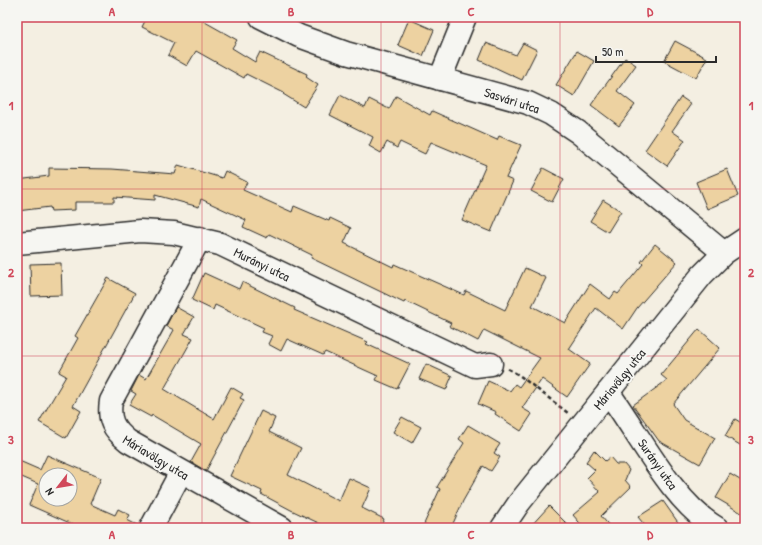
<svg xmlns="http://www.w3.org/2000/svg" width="762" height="545" viewBox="0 0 762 545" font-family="'Patrick Hand',sans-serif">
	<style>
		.building { fill: #edd2a1; stroke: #2b2b2b; fill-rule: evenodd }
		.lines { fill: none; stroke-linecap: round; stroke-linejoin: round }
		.minor-casing { stroke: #2b2b2b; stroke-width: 25 }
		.path { stroke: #2b2b2b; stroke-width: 2.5; stroke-dasharray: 4 3; stroke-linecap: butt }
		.minor { stroke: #f6f6f2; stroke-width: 22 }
		.grid { fill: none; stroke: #d1495b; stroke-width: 1; stroke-opacity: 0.55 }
		.labels { text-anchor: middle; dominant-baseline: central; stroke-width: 4; stroke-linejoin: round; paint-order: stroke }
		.street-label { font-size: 13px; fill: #2b2b2b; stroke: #f6f6f2 }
		.neatline { fill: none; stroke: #d1495b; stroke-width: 1.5 }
		.grid-label { font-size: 13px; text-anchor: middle; font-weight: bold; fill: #d1495b }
	</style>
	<rect width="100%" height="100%" fill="#f4efe2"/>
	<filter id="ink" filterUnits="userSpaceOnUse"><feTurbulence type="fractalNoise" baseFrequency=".025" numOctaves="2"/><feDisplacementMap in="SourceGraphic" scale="8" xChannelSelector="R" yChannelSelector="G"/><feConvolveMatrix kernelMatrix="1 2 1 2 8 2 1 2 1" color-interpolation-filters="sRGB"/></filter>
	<g filter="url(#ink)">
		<!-- building -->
		<g class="building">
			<polygon points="147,17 196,17 237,40 232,48 255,62 260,52 307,74 306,77 318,85 304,107 283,94 284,93 246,74 244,78 196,51 187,66 168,55 174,43 142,27"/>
			<polygon points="409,19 434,30 423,56 398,45"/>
			<polygon points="675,41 707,58 696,78 664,61"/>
			<polygon points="486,43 516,55 523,43 537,50 522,80 479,60"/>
			<polygon points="577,51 594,61 574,96 556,85"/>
			<polygon points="625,58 636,65 617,91 635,105 619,126 591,105"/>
			<polygon points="340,95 365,108 369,99 389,109 396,96 430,115 432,111 497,140 499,136 521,145 506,178 513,181 491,232 462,220 486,165 431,142 425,154 400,142 397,148 387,142 381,153 369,146 373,137 330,115"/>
			<polygon points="681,97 691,104 672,131 685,140 667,166 645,150"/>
			<polygon points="178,165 222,178 225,171 247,182 243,190 292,212 294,206 329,221 330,218 351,228 344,243 393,267 394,264 464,295 466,291 505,310 525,268 546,278 532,306 565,323 590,284 610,299 615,292 618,294 643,264 641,262 655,244 677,262 637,308 623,329 596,308 569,349 590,364 567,397 542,379 522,408 532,414 521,431 495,414 496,412 478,404 488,381 510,391 515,384 519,387 540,358 484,330 478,341 449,326 451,323 405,301 404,303 311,258 312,255 269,234 267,238 243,227 246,220 201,199 199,207 155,195 155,200 114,197 114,202 75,202 75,210 51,211 50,207 17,211 17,180 49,176 49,168 112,169 175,174"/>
			<polygon points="543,168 564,179 552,202 531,191"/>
			<polygon points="727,169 738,196 707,209 696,182"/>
			<polygon points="603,200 621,211 608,232 590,221"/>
			<polygon points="61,263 62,295 31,296 30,264"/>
			<polygon points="204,273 239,289 242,282 295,308 294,310 368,342 366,344 410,364 397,389 376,380 378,376 325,352 323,355 287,339 281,351 268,344 272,336 262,332 264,328 215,305 213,310 192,300"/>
			<polygon points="108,278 135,293 73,406 81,411 66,438 39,422 66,376 59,372 78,338 75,336"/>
			<polygon points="176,307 194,317 184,334 193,338 164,389 214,419 231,387 243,394 240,398 244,400 206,471 191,462 201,444 152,415 151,417 129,405 136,394 131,391 139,375 146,379 174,330 166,326"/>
			<polygon points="699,329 720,348 673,404 684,420 715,438 700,464 659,441 633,405 667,380 661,375"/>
			<polygon points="426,364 452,376 446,390 419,379"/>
			<polygon points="261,411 275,418 269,432 301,448 288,475 339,501 349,478 371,488 362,508 384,519 380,528 329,528 291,510 261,494 262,491 230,476"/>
			<polygon points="402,417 421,427 412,443 393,432"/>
			<polygon points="735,419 745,425 745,448 725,436"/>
			<polygon points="468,425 500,444 494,453 500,457 491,471 483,466 463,501 451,528 434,528 424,524 440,489 437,487 464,443 459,439"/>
			<polygon points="594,450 605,461 610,457 616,464 624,464 629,470 625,480 631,487 601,516 611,528 584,528 573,515 600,492 587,478 595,470 586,462"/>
			<path d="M47,455L101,478L90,504L115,515L118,509L130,515L127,520L139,526V528H81L29,505L38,484L17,475V460L40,470ZM46,475H70V499H46Z"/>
			<polygon points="730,474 745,483 745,515 716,498"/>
			<polygon points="663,501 682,528 647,528 638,517"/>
			<polygon points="549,506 571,528 529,528"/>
		</g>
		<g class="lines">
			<defs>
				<g id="minor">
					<polyline points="261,17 299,36 346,53 528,103 551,114 578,132 724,253"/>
					<polyline points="440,79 465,17"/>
					<path d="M200,238L111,401C108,420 113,429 128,441L282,528"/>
					<polyline points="17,243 140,231 174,233 220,244 475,366 491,364"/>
					<path d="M608,392C639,434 673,503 717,528"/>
					<polyline points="151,528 181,472"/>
					<polyline points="502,528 519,503 702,275 724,253 745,239"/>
				</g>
			</defs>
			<!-- minor casing -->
			<use href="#minor" class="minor-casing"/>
			<!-- path -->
			<polyline class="path" points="508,369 519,375 568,413"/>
			<!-- minor -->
			<use href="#minor" class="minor"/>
		</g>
	</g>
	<!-- grid -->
	<path class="grid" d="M202,17V528M381,17V528M560,17V528M17,189H745M17,356H745"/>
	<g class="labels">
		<!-- street labels -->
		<g class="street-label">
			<text transform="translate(512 100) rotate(18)">Sasvári utca</text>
			<text transform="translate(262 264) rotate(26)">Murányi utca</text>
			<text transform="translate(619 379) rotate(-51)">Máriavölgy utca</text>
			<text transform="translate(156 457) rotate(31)">Máriavölgy utca</text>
			<text transform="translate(658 464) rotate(55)">Surányi utca</text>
		</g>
	</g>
	<!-- margin -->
	<rect width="762" height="545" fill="none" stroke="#f6f6f2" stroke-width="44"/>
	<!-- north arrow -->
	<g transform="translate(58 487) rotate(239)"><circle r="19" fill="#f6f6f2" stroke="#a5a5a2"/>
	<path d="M0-3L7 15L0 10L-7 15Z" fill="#d1495b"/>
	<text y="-6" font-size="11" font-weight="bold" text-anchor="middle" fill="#2b2b2b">N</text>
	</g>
	<!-- scale -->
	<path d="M596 56v6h120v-6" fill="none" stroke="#2b2b2b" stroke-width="2"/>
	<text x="602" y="56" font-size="12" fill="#2b2b2b" stroke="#f6f6f2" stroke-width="3" paint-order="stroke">50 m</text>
	<rect x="22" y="22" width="718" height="501" class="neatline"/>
	<g class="grid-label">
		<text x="112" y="16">A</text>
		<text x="291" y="16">B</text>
		<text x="471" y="16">C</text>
		<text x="650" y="16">D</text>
		<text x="11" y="110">1</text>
		<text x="751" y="110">1</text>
		<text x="11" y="277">2</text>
		<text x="751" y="277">2</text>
		<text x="11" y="444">3</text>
		<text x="751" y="444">3</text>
		<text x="112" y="539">A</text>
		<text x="291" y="539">B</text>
		<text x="471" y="539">C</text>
		<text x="650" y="539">D</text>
	</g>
</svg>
